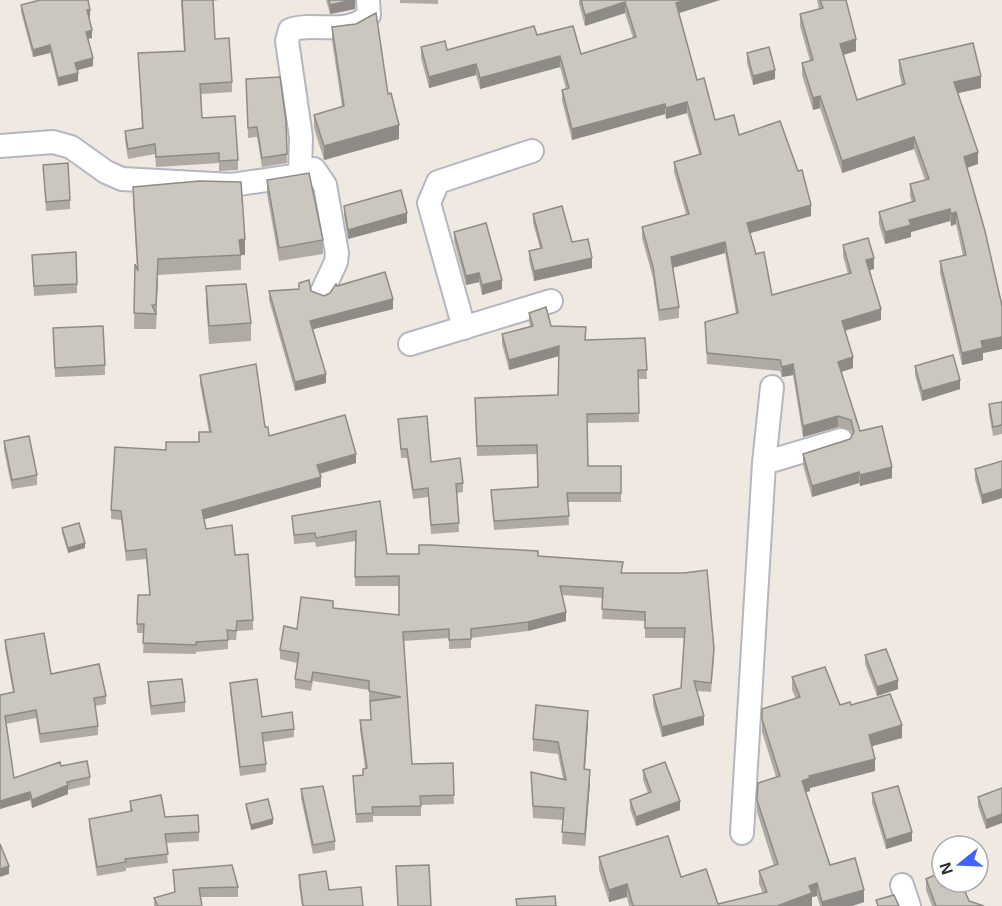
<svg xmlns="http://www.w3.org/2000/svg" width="1002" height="906" viewBox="0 0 1002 906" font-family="Arial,sans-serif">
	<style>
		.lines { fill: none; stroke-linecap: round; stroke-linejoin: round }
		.minor-casing { stroke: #b4b7c1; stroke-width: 26 }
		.minor { stroke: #fff; stroke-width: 22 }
		.wall { fill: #afaba4 }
		.shaded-wall { fill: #8e8b86 }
		.building { fill: #cbc7bf; stroke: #8e8b86; stroke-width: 1.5 }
	</style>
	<rect width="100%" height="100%" fill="#efe9e1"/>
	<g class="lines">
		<defs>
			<g id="minor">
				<path d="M0,146L53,142L71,147L106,172L122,179L232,185L300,175L301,137L287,41L290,30C314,21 348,37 369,15L368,0"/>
				<polyline points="300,175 314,169 325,185 337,253 336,262 322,292"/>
				<polyline points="464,328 429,203 438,182 532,151"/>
				<polyline points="410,344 551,301"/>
				<polyline points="764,463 772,387"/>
				<polyline points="742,833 764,463 841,440"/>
				<polyline points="902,885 909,906"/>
			</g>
		</defs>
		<!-- minor casing -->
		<use href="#minor" class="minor-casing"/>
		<!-- minor -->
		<use href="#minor" class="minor"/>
	</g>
	<!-- wall -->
	<g class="wall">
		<polygon points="181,0 219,0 213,1 215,39 232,82 232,92 201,94 202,118 238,160 238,170 219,171 219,163 156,167 155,154 128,159 125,140 125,131 142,128 138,53 184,51"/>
		<polygon points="326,0 355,0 355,9 330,14"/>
		<polygon points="400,0 438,0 438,4 400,3"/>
		<polygon points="579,0 720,0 679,13 697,80 715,120 739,135 811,216 750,233 756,254 772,295 848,274 843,256 843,245 874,269 870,270 881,320 845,331 853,368 841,372 860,431 892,478 860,486 859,483 812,497 803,465 803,454 850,439 852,436 851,431 838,427 803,437 793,375 782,377 780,371 707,364 705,322 736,314 725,253 673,268 679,307 679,318 659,321 653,278 642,238 642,227 686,214 674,172 674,162 699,154 687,113 666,119 665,114 572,140 562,101 562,90 566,89 560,67 480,89 476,75 429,88 421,58 421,47 447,50 537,35 581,54 633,38 625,13 585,26 579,4"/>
		<polygon points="817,0 846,0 856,51 843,55 857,100 902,85 899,72 899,60 981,88 958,93 978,164 967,167 1002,306 1002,349 983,353 983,360 962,365 940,273 940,261 963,256 956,224 951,226 950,221 911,232 911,237 885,244 879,224 879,212 912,202 910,196 910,184 925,180 914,149 842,173 820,108 813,110 802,75 802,63 810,61 800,26 800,14 819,9"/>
		<polygon points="21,5 90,17 89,18 92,38 88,39 93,66 77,70 78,81 58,86 50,53 33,57 21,12"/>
		<polygon points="332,27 388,94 399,139 324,160 314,128 314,115 342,107 332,41"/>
		<polygon points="747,53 775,79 753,85 747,63"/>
		<polygon points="246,79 286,121 287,163 262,167 257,137 248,138"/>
		<polygon points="43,165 70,200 70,209 46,211"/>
		<polygon points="267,180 323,240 323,254 279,261 267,194"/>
		<polygon points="133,187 245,255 241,255 241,270 158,275 156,329 134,329 135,264 137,268 133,202"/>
		<polygon points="344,206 407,223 348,239 344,215"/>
		<polygon points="533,214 572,242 592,268 534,281 529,260 529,251 540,248 533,223"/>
		<polygon points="454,232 502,289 482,295 479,282 466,285 454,241"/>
		<polygon points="32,255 77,284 77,293 34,296"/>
		<polygon points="206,286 251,323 251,341 209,344 206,304"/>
		<polygon points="337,286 393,309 313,329 326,383 295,391 269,300 269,291 311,291 324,296 330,293"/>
		<polygon points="529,313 551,326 586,340 645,338 647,379 638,379 639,422 587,423 588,466 621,466 621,502 568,502 569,525 494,530 491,490 538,487 537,454 477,456 475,408 558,395 559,356 509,370 502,344 502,334 530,326 529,322"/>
		<polygon points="53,328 105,365 105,375 55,377"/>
		<polygon points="915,366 960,389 922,401 915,375"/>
		<polygon points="200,375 265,427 269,436 356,463 320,474 321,487 204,519 206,529 235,555 253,620 253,630 237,631 236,640 228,640 228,649 196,652 196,654 143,653 144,633 137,633 137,624 150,595 146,559 126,561 121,520 111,519 111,510 166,450 199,442 209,432 200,384"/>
		<polygon points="1002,402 1002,434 993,436 989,413 989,404"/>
		<polygon points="398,419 431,462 463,483 463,492 457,493 459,532 431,534 428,497 413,499 407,458 401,458"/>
		<polygon points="4,441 37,475 37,485 12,489 4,450"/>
		<polygon points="1002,461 1002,498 982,504 975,479 975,469"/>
		<polygon points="380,501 387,554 538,556 623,573 684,573 714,659 711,692 697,691 704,725 662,737 653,705 653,695 681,688 684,638 645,638 645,621 602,619 603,598 562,595 566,621 528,631 471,638 471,648 449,649 449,638 404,641 412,764 453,763 454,804 421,805 421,816 373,816 373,822 356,823 353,776 363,775 365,768 360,730 360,720 371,720 370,701 371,701 369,701 369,690 313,681 311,691 295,688 295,679 297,663 280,659 280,650 297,629 333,608 399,615 399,586 355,586 356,541 316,547 315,542 294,544 292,516"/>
		<polygon points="62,528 85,548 68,553 62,533"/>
		<polygon points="5,640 51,674 106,696 106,704 95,706 98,726 98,735 40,743 36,718 6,724 14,778 61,766 90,777 90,785 68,790 68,794 32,808 30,800 0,809 0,695 13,692 5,648"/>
		<polygon points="865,655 898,689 877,696 865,664"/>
		<polygon points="792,677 840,705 851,705 902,738 872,746 875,771 810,788 810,791 806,792 830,865 864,902 852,906 820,906 817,896 812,897 812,906 629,906 627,897 609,902 599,870 599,857 681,877 718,904 763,893 759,884 759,871 774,866 757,812 757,800 776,777 762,732 762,719 796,699 792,690"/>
		<polygon points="148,682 185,702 185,712 151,715 148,692"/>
		<polygon points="230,683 262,717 294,729 294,737 263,742 266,764 266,772 240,776 230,691"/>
		<polygon points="588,723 585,769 590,782 585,846 562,844 563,820 533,818 531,772 563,779 558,754 533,751 533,739"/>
		<polygon points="643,770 680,810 636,826 630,809 630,800 648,793 643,780"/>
		<polygon points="1002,788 986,829 978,806 978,797"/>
		<polygon points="301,789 335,841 335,850 313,854 301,798"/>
		<polygon points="872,793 912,841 886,849 872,803"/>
		<polygon points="130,801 199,832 199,841 166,843 168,863 126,868 126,871 97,876 89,827 89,819 130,811"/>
		<polygon points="246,804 273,824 251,830 246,809"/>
		<polygon points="173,870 238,887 238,897 201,897 202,906 154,906 154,898 175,892"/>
		<polygon points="299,875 329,890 363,906 302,906 299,886"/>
		<polygon points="926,879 969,901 984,906 932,906 926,890"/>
	</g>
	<!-- shaded-wall -->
	<g class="shaded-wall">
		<polygon points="352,0 355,0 355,9 330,14 330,5"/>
		<polygon points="685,0 720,0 676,14 676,3"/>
		<polygon points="625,2 625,13 585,26 585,15"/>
		<polygon points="87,10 90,10 90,17 87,18"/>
		<polygon points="92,30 92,38 86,39 86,32"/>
		<polygon points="856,39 856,51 840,56 840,44"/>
		<polygon points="50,45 50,53 33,57 33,50"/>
		<polygon points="560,56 560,67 480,89 480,78"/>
		<polygon points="93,58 93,66 75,71 75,63"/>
		<polygon points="476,64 476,75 429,88 429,77"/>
		<polygon points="775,70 775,79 753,85 753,76"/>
		<polygon points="78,73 78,81 58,86 58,78"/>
		<polygon points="981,76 981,88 954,94 954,82"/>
		<polygon points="820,96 820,108 813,110 813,98"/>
		<polygon points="687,102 687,113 666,119 666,108"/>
		<polygon points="665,104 665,114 572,140 572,129"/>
		<polygon points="399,125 399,139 324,160 324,146"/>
		<polygon points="914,137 914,149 842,173 842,161"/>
		<polygon points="978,152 978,164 964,169 964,157"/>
		<polygon points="811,205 811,216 747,234 747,223"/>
		<polygon points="950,209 950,221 911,232 911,237 885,244 885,232 909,220"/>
		<polygon points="956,212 956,224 951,226 951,214"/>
		<polygon points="407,213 407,223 348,239 348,230"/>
		<polygon points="245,239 245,255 241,255 239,240"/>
		<polygon points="725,242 725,253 671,268 671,257"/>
		<polygon points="592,258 592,268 534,281 534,271"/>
		<polygon points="874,258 874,269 866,271 866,260"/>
		<polygon points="158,259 158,275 156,321 156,305"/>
		<polygon points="479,273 479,282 466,285 466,276"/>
		<polygon points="502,280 502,289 482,295 482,285"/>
		<polygon points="393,299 393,309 310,330 310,321"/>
		<polygon points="881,309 881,320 842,331 842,321"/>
		<polygon points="1002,337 1002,349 983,353 983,360 962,365 962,353 981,341"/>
		<polygon points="559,346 559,356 509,370 509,360"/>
		<polygon points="853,357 853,368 838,373 838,362"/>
		<polygon points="793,364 793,375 782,377 782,367"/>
		<polygon points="326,374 326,383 295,391 295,382"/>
		<polygon points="960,380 960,389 922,401 922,391"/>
		<polygon points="838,416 838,427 803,437 803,426"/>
		<polygon points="356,454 356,463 317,474 317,465"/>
		<polygon points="892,467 892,478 860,486 860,475"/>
		<polygon points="859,472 859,483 812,497 812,486"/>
		<polygon points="321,477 321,487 202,520 202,510"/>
		<polygon points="1002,489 1002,498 982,504 982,495"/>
		<polygon points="85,543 85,548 68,553 68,548"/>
		<polygon points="566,612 566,621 528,631 528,622"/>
		<polygon points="898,680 898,689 877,696 877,687"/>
		<polygon points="588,711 588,723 584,781 584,769"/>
		<polygon points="704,716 704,725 662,737 662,727"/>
		<polygon points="902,725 902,738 869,747 869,735"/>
		<polygon points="875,759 875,771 810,788 810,791 802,793 802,781 809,776"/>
		<polygon points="590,770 590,782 585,846 585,834"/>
		<polygon points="68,785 68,794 32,808 32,800"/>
		<polygon points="30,792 30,800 0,809 0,801"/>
		<polygon points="680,801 680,810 636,826 636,817"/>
		<polygon points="1002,814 1002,823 986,829 986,820"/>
		<polygon points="273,819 273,824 251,830 251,825"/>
		<polygon points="912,832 912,841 886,849 886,840"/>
		<polygon points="9,866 9,874 0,877 0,869"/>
		<polygon points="817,883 817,896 812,897 812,906 777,906 809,886"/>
		<polygon points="627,884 627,897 609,902 609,890"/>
		<polygon points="864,890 864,902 852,906 822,906 822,902"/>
	</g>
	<!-- building -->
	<g class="building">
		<polygon points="40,0 88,0 90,10 87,10 92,30 86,32 93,58 75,63 78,73 58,78 50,45 33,50 21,5"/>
		<polygon points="182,0 213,0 215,39 229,38 232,82 200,84 202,118 235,116 238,160 219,161 219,153 156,157 155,144 128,149 125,131 143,128 138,53 185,51"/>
		<polygon points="329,0 352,0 330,5"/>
		<polygon points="581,0 685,0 676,3 697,80 704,78 715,120 734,115 739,135 780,121 798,171 802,170 811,205 747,223 756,254 764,252 772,295 851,273 843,245 868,238 874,258 866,260 881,309 842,321 853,357 838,362 860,431 882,426 892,467 860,475 859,472 812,486 803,454 850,439 854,432 851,420 838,416 803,426 793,364 782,367 780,360 707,353 705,322 738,313 725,242 671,257 679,307 659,310 653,267 642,227 689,214 674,162 701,154 687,102 666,108 665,104 572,129 562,90 569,88 560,56 480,78 476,64 429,77 421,47 445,41 447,50 534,26 537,35 573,26 581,54 636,37 625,2 585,15"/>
		<polygon points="820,0 846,0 856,39 840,44 857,100 905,84 899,60 973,43 981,76 954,82 978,152 964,157 985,231 1002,306 1002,337 981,341 983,348 962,353 940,261 966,255 956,212 951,214 950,209 909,220 911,225 885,232 879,212 915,201 910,184 929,179 914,137 842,161 820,96 813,98 802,63 813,60 800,14 823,8"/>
		<polygon points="376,13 388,94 391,93 399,125 324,146 314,115 344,106 332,27 356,24"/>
		<polygon points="769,47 775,70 753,76 747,53"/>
		<polygon points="280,77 286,121 287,154 262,158 257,127 248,128 246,79"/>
		<polygon points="68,163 70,200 46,202 43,165"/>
		<polygon points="309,173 323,240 279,248 267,180"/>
		<polygon points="199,181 241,182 245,239 239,240 241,255 158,259 156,305 152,305 156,314 134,313 135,264 138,271 133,187"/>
		<polygon points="401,190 407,213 348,230 344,206"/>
		<polygon points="562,206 572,242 588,239 592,258 534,271 529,251 542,248 533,214"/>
		<polygon points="486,223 502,280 482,285 479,273 466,276 454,232"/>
		<polygon points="76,252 77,284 34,286 32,255"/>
		<polygon points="385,272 393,299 310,321 326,374 295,382 269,291 299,289 299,283 309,280 311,291 324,296 330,293 336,284 337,286"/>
		<polygon points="246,284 251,323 209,326 206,286"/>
		<polygon points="546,307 551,326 586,327 585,340 645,338 647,370 638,370 639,413 587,414 588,466 621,466 621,493 567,493 569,516 494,521 491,490 538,487 537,445 477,446 475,398 558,395 559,346 509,360 502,334 533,326 529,313"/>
		<polygon points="103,326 105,365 55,368 53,328"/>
		<polygon points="953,355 960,380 922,391 915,366"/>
		<polygon points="256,364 265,427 268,427 269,436 345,415 356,454 317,465 321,477 202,510 206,529 232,525 235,555 248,554 253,620 237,621 236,631 227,630 228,640 196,642 196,645 143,643 144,624 137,624 138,595 150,595 146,549 126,551 121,511 111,510 115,447 166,450 166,442 199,442 199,432 211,432 200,375"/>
		<polygon points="1002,402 1002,425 993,427 989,404"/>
		<polygon points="427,416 431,462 460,458 463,483 456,484 459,523 431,525 428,488 413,490 407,449 401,449 398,419"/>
		<polygon points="29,436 37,475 12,480 4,441"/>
		<polygon points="1002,461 1002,489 982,495 975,469"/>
		<polygon points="380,501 387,554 419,554 419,545 431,545 538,551 538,556 623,562 621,573 684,573 707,570 714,649 711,683 694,681 704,716 662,727 653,695 681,688 685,628 645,628 645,612 602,609 603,588 560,586 566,612 528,622 471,629 471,639 449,640 449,629 403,632 412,764 453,763 454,795 420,796 421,806 372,807 373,813 356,814 353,776 363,775 363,769 367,768 360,720 371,720 370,701 401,697 369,691 369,681 313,672 311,682 295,679 299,653 280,650 284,626 297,629 301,597 333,601 333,608 399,615 399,576 355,577 356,531 316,538 315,533 294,535 292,516"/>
		<polygon points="79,523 85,543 68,548 62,528"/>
		<polygon points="44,633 51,674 99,664 106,696 94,698 98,726 40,734 36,710 5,716 14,778 60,762 61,766 87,761 90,777 67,782 68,785 32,800 30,792 0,801 0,695 14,692 5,640"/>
		<polygon points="886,649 898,680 877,687 865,655"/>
		<polygon points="825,667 840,705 850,702 851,705 890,694 902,725 869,735 875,759 809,776 810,778 802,781 830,865 855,858 864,890 822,902 817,883 809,886 812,893 777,906 633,906 627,884 609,890 599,857 668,836 681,877 706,869 718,904 767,892 759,871 778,864 757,800 758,783 780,776 762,719 762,709 800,697 792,677"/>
		<polygon points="182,679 185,702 151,706 148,682"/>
		<polygon points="257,679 262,717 292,712 294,729 262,733 266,764 240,767 230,683"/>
		<polygon points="536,705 588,711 584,769 590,770 585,834 562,832 564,808 533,806 531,772 566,780 558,742 533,739"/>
		<polygon points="665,762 680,801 636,817 630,800 651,792 643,770"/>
		<polygon points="323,786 335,841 313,845 301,789"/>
		<polygon points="898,786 912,832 886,840 872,793"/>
		<polygon points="1002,788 1002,814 986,820 978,797"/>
		<polygon points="161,795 165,817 198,815 199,832 165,834 168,854 125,859 126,862 97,867 89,819 132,811 130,801"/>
		<polygon points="268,799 273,819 251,825 246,804"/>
		<polygon points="0,844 9,866 0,869"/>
		<polygon points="232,865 238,887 199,888 202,906 158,906 154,898 175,892 173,870"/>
		<polygon points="429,865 431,906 398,906 396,866"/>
		<polygon points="326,871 329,890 361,887 363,906 303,906 299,875"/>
		<polygon points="942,872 942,882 961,882 969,901 984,906 936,906 926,879"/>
		<polygon points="894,895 899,906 878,906 876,900"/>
		<polygon points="555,896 556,906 517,906 516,899"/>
	</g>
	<!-- north arrow -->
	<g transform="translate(960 864) rotate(252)"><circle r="28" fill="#ffffff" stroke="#ababab" stroke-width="1.5"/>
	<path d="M0-4.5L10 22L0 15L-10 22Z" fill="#4264fb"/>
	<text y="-9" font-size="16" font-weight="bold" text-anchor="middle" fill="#2e2e2e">N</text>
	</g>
</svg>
